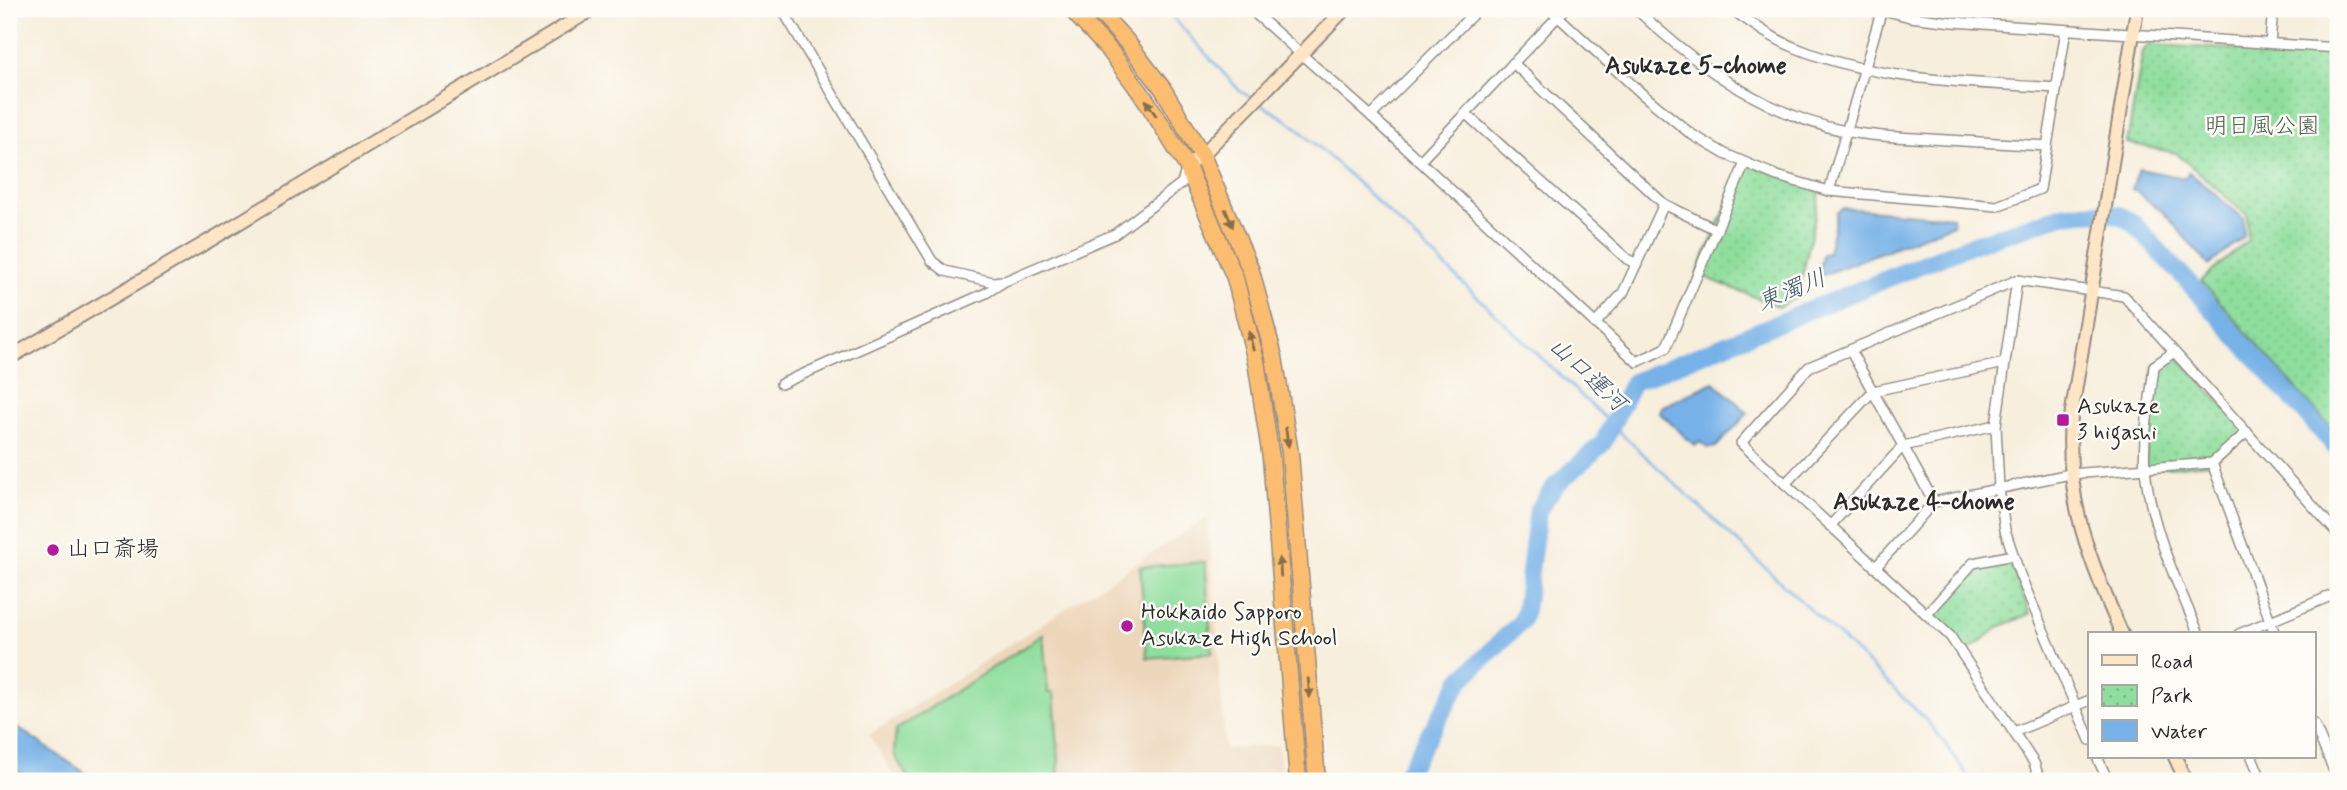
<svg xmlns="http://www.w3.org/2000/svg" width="2347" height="790" viewBox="0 0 2347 790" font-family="Mynerve,'Klee One',sans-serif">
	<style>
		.built { fill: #edd7bb }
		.park { fill: url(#park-dots); stroke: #5d8464; stroke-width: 2 }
		.garden { fill: #8fde9d; stroke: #5d8464; stroke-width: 2 }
		.water { fill: #76b1e7; stroke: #506e89; stroke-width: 2 }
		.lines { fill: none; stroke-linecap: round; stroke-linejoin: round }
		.stream { stroke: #76b1e7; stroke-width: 2.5 }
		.river { stroke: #76b1e7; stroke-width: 18 }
		.street-casing { stroke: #918c84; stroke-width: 12 }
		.secondary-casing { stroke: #918c84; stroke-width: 16 }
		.highway-casing { stroke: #918c84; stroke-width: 19 }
		.street { stroke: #fff; stroke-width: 9 }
		.secondary { stroke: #fee5c5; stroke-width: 12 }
		.highway { stroke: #fcbd6f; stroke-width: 16 }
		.oneway { fill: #896d4a }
		.poi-dot { fill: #b5179e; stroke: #fdfcf7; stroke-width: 2.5 }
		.labels { text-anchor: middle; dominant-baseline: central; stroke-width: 5; stroke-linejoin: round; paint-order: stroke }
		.park-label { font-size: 23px; fill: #49614d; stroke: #fdfcf7 }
		.poi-label { font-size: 23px; fill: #2b2b2b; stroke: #fdfcf7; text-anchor: start }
		.neighbourhood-label { font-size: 24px; font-weight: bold; fill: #2b2b2b; stroke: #fdfcf7 }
		.water-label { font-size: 24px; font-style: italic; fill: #455a6d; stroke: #fdfcf7 }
	</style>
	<defs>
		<pattern id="park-dots" width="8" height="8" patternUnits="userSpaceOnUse" patternTransform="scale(1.75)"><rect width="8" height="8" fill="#8fde9d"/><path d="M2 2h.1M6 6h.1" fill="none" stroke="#7cbf87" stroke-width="1.8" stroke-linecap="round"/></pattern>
	</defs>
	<rect width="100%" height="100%" fill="#fdfcf7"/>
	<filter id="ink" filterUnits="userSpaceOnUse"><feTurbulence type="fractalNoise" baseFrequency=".0143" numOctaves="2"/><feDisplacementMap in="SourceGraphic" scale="14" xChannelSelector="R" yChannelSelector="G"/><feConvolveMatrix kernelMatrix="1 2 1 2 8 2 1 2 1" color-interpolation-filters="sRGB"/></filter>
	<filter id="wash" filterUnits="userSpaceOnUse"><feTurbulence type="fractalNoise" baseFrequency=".00686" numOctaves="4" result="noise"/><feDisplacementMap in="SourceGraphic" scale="28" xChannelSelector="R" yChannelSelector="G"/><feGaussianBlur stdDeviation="1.57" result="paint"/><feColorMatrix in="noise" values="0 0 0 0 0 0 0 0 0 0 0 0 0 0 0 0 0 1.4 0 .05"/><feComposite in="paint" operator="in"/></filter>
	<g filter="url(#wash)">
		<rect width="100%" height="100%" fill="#f7eedc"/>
		<!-- built -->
		<polygon class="built" points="1208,517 1225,749 1279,745 1282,781 897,781 869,735"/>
		<!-- park -->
		<g class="park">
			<polygon points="2149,45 2338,54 2338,436 2201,281 2248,240 2247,215 2176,153 2127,143 2143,51"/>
			<polygon points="1745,163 1821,189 1798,296 1779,307 1697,274"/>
			<polygon points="2174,352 2247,432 2212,463 2145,469 2154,366"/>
			<polygon points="2009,559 2030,614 1999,627 1966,653 1931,614 1980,566"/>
		</g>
		<!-- garden -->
		<g class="garden">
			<polygon points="1205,562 1212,653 1147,658 1140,567"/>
			<polygon points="1043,635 1048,693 1054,693 1059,763 1058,781 910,781 894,754 896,730"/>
		</g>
		<!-- water -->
		<g class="water">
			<polygon points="2139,169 2185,178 2189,172 2243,218 2244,237 2209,265 2161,210 2132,189"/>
			<polygon points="1843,208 1952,217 1953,224 1818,277 1822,254 1828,253 1837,212"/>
			<polygon points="1714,382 1748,413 1716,447 1708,448 1700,442 1695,446 1659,412 1661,407"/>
			<polygon points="9,722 97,781 32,781 9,766"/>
		</g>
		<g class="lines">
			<!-- stream -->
			<g class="stream">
				<polyline points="1165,9 1240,91 1253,99"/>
				<polyline points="1258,102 1293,124 1347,173 1611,424 1860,656 1927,721 1950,750 1971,781"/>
			</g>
			<!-- river -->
			<polyline class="river" points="1402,781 1461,680 1521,622 1525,610 1538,510 1555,486 1603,443 1633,382 1965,247 2066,214 2100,212 2119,215 2132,222 2188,282 2338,450"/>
		</g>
	</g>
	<g filter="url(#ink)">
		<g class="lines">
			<defs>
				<g id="street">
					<polyline points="782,9 932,261 945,271 993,282 1003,281"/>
					<polyline points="1250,9 1371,116 1637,362 1666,348 1745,163"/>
					<polyline points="1550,9 1641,93 1691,134 1725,154 1777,176 1829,191 1997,206 2040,189 2066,30"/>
					<path d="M1636,9C1694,64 1765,115 1845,131C1873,137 1902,137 1930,139C1969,141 2008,144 2047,146"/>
					<path d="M1731,9C1752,23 1772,39 1796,48C1880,82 1967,82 2056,88"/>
					<polyline points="1880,9 1910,17 1953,22 2338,48"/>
					<polyline points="2270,43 2273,9"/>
					<polyline points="1513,63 1664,204 1717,230"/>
					<polyline points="1465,113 1627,259 1637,264"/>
					<polyline points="1371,116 1478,9"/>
					<polyline points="1420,161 1565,9"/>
					<polyline points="1829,191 1882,9"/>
					<polyline points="2017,280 1996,425 1999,489 2005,530 2020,575 2090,740"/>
					<polyline points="1595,324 1623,293 1664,204"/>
					<polyline points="1850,350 1934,502"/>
					<path d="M2174,352L2154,366C2151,399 2142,436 2145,469C2151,527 2176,581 2199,634"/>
					<polyline points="781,384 986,293 1005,281 1115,234 1182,183 1187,167"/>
					<polyline points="2212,463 2275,634"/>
					<polyline points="1785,484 1873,391 2005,363"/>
					<polyline points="1830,526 1903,446 1996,425"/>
					<polyline points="1875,568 1934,502 2070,474 2212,463 2247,432"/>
					<polyline points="2333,595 2338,608"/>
					<polyline points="1927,614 1973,563 2013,555"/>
					<polyline points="2239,634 2333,595 2338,590"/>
					<polyline points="2314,724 2338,780"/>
					<polyline points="2014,732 2090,700"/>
					<polyline points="2097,757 2108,781"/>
					<polyline points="2252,757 2262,781"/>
					<polyline points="2040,781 2034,763 1950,636 1741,443 1809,367 2017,280 2091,291 2124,296 2338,534"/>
				</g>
				<g id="secondary">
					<polyline points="1187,166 1202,155 1345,9"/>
					<polyline points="9,358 212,239 593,9"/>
					<path d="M2122,634C2089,558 2065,502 2071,417L2137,9"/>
					<polyline points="2175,757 2186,781"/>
				</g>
				<g id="highway">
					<polyline points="1071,9 1110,51 1146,100 1187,166 1235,278 1256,361 1271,458 1298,781"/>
					<polyline points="1097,9 1127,42 1163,89 1202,155 1251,271 1274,357 1290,453 1317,781"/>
				</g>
			</defs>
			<!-- street casing -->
			<use href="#street" class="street-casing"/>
			<!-- secondary casing -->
			<use href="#secondary" class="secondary-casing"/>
			<!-- highway casing -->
			<use href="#highway" class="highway-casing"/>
			<!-- street -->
			<use href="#street" class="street"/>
			<!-- secondary -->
			<use href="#secondary" class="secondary"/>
			<!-- highway -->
			<use href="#highway" class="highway"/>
		</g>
		<!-- one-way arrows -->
		<defs><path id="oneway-solid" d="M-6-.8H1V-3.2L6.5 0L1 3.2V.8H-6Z" transform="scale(1.75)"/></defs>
		<g class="oneway">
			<use href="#oneway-solid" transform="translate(1151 108) rotate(-123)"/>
			<use href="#oneway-solid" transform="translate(1229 218) rotate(67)"/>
			<use href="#oneway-solid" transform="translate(1251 341) rotate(-104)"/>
			<use href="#oneway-solid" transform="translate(1287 437) rotate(81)"/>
			<use href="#oneway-solid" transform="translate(1280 567) rotate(-95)"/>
			<use href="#oneway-solid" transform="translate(1309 688) rotate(85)"/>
		</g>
	</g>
	<!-- markers -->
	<g class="poi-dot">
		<rect x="2056" y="413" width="14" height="14" rx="3.5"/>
		<circle cx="53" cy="550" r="7"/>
		<circle cx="1127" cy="626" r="7"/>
	</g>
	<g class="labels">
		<!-- park labels -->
		<g class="park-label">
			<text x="2262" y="127">明日風公園</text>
		</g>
		<!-- poi labels -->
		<g class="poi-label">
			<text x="2077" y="407">Asukaze<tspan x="2077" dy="26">3 higashi</tspan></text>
			<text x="67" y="550">山口斎場</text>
			<text x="1141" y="613">Hokkaido Sapporo<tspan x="1141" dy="26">Asukaze High School</tspan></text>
		</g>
		<!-- neighbourhood labels -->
		<g class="neighbourhood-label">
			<text x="1696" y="66">Asukaze 5-chome</text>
			<text x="1924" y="502">Asukaze 4-chome</text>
		</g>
		<!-- water labels -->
		<g class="water-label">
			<text transform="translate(1792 291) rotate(-22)">東濁川</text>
			<text transform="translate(1587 375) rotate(43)">山口運河</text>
		</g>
	</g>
	<!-- margin -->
	<rect width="2347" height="790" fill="none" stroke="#fdfcf7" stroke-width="35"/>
	<!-- legend -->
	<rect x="2088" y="632" width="228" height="126" fill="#fdfcf7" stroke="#a9a8a5" stroke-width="2"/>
	<rect x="2102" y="655" width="35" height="10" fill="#fee5c5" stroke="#a9a8a5" stroke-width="2"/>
	<text x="2151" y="668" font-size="21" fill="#2b2b2b">Road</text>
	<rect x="2102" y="685" width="35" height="21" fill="url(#park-dots)" stroke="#a9a8a5" stroke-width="2"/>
	<text x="2151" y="702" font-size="21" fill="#2b2b2b">Park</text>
	<rect x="2102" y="720" width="35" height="21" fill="#76b1e7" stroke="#a9a8a5" stroke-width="2"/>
	<text x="2151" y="738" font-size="21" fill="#2b2b2b">Water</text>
</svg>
